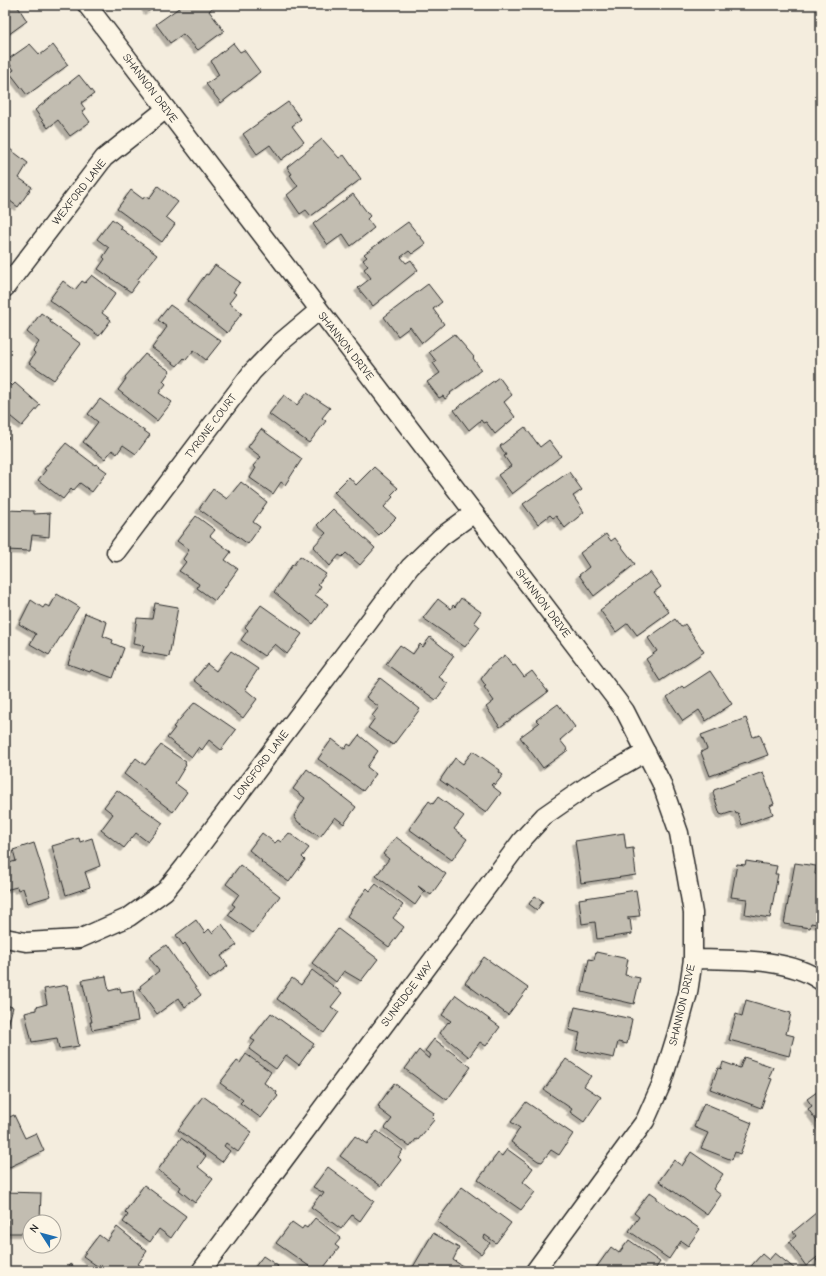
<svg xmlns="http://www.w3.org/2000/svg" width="826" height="1276" viewBox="0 0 826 1276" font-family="'Comic Neue',sans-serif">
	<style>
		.building { fill: #c2bdb1; stroke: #2b2b2b; filter: url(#shadow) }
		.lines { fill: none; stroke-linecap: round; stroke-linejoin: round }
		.street-casing { stroke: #2b2b2b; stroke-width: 21 }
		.street { stroke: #fcf5e5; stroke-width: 18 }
		.labels { text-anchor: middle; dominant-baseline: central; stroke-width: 3; stroke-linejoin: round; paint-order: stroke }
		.street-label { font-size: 11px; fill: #2b2b2b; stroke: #fcf5e5 }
	</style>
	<defs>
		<filter id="shadow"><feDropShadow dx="-3.5" dy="3.5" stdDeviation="0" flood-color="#0004"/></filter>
	</defs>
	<rect width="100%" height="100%" fill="#f4edde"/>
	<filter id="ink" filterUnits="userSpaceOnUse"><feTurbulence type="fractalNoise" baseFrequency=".025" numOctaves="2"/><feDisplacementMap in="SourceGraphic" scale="8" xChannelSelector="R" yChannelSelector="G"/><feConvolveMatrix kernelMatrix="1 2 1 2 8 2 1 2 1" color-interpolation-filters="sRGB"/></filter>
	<g filter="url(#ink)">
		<!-- building -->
		<g class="building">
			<polygon points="5,5 21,5 18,7 27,21 5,37"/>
			<polygon points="144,5 157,5 148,11"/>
			<polygon points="183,5 216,5 209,11 224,31 198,50 183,34 170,43 156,24"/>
			<polygon points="233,43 240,52 244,50 260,72 221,103 206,84 219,75 211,61"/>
			<polygon points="30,44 40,55 53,45 68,65 27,95 10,73 14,70 7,60"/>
			<polygon points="79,75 94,94 81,103 85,109 82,111 90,122 70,136 58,120 48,128 35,110"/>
			<polygon points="288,102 301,119 292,126 304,142 281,160 270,145 257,154 243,134"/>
			<polygon points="322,139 339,158 344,155 361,179 311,216 306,210 300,214 287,195 298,186 290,175 292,174 287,167"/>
			<polygon points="6,146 28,163 19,178 32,187 18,207 5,197"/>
			<polygon points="158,186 178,202 166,217 175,224 162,242 117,209 131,190 143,199 145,196 149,199"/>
			<polygon points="353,194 370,216 367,219 374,228 351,246 343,234 328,245 313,224"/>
			<polygon points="112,219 121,226 120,228 157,255 137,280 139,281 131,292 98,269 105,259 103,257 109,248 97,239"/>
			<polygon points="408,222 426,244 412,254 409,251 401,257 406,263 411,260 418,270 373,306 358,288 371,278 364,269 368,266 363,260 367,257 364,254"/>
			<polygon points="215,265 240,282 233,292 236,294 229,303 242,313 227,333 187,301 206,274 208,275"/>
			<polygon points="92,275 116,293 102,313 111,320 99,336 49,300 63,281 75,290 82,281 85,283"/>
			<polygon points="428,284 442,302 433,309 444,324 422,343 410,327 398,336 384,317"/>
			<polygon points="170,305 221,341 206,360 194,350 186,360 184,358 177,366 152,348 167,327 158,320"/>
			<polygon points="41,313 51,320 50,322 81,344 54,380 29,363 35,353 33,351 39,342 27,332"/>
			<polygon points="454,334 474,357 473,358 481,370 450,393 451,394 445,399 443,396 439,398 427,382 440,373 433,363 436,361 429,352"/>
			<polygon points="145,354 170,371 163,381 166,384 159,393 172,402 157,421 118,390 126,379 125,377"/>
			<polygon points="499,377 512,395 504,402 515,417 495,434 486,422 483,423 481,420 469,430 454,410"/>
			<polygon points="5,380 12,386 15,383 40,405 22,426 5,412"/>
			<polygon points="307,393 330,408 322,418 326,421 309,443 269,414 284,395 297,405"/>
			<polygon points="100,399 150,435 136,454 123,445 117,454 112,450 105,459 83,442 98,422 88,414"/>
			<polygon points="525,427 540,447 549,440 561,456 512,494 498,475 511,466 504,456 506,455 500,446"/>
			<polygon points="261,429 302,459 285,485 281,482 273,494 250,478 256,468 253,466 261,457 248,447"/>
			<polygon points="5,434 9,438 5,442"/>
			<polygon points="66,443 95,465 96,464 107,472 92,492 80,483 73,491 71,489 63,499 38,480 46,470 44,469"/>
			<polygon points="374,467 398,488 391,495 393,497 384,507 396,518 379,535 334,492 349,477 356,485"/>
			<polygon points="569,472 582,490 573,496 584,512 565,528 556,516 553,518 550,515 538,524 523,504"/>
			<polygon points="241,482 267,502 253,522 260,527 248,544 199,509 213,489 227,499"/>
			<polygon points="333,509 375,548 360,565 346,553 342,557 339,555 330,566 313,547 326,533 317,525"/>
			<polygon points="6,510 34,511 34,514 50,513 49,537 32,535 30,551 5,550"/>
			<polygon points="196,516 215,530 210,536 231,552 225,560 238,569 215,601 197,588 199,584 179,571 186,562 183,559 189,550 177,541"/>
			<polygon points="606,534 611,541 615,538 635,564 594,596 579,575 589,567 580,553"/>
			<polygon points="300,556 326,574 318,584 321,586 315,595 328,604 313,624 274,592 292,565 293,566"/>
			<polygon points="650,572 661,587 654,592 669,612 637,635 628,623 616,632 600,610"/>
			<polygon points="57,594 79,607 49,655 30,644 36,634 19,624 31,600 43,608 45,605 50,607"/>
			<polygon points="461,598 481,612 474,622 480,627 465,647 423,618 438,599 451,609 453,605 455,607"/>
			<polygon points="155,603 178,607 169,657 142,652 144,646 133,644 137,618 152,619"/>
			<polygon points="261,605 302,634 287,654 275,644 264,656 241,640 248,630 245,627"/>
			<polygon points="85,613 107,622 103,636 113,640 112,643 124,648 113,678 91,670 90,672 68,664"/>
			<polygon points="675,619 681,627 685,624 704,652 660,681 646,659 657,651 648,638"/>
			<polygon points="430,637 454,656 439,677 448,684 436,700 386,664 400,645 413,654 420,644 423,647"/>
			<polygon points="231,651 258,669 245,689 257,699 243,718 194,680 207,664 216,671"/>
			<polygon points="505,655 513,666 515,665 524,677 532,671 548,692 500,727 486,707 494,701 484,687 486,686 481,679 491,666"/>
			<polygon points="710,671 732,704 706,721 699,710 683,721 667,697 682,686 684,688"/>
			<polygon points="380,678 420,709 393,745 368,728 375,718 372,716 379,707 366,697"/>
			<polygon points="195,702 236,730 221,750 209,740 202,750 199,747 192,757 167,738 175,728 173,727"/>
			<polygon points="558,704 575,727 560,740 568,750 543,768 520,737 539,723 536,720"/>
			<polygon points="746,718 753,737 760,735 768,755 710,776 701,752 707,749 701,735"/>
			<polygon points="359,735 378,751 367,767 376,774 363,791 318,759 332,739 345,749 348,744 351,746"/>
			<polygon points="161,745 186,762 185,764 186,765 175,783 187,792 173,812 124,774 136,758 145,765"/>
			<polygon points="473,751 500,770 499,772 503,775 495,785 493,783 491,785 501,793 486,813 440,780 455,758 463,764"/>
			<polygon points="307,769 356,807 344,824 335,817 320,837 298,822 294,816 305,798 293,789"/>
			<polygon points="763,772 774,804 770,806 773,814 742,825 738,813 736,814 735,811 723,815 720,814 713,793 714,790"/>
			<polygon points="117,790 163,823 148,842 136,833 124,848 101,830 113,814 104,807"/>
			<polygon points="438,797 464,816 454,829 467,839 452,860 409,829 429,801 433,804"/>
			<polygon points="262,833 275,843 278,840 281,842 289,833 309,848 302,857 305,860 289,882 261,862 262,861 249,850"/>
			<polygon points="624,833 626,849 633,848 636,875 581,883 575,841"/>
			<polygon points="396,837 446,874 431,895 418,886 424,892 415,905 376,876 389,859 383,854"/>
			<polygon points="79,838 80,842 92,838 100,866 85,872 90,887 66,895 52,846"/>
			<polygon points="34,843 51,896 28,903 23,888 18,890 17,887 5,890 5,864 16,861 13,850"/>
			<polygon points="746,861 777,866 775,874 778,874 770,918 745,914 747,899 731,897 737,864 745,865"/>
			<polygon points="795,863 816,866 815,874 821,875 821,925 811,923 810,928 784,924"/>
			<polygon points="240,865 280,896 253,933 228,915 235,906 232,904 239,894 226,884"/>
			<polygon points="376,884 403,905 393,918 404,927 389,947 347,916 367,888 370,891"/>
			<polygon points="636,890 640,916 628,917 628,920 630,919 632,934 597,939 595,922 582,924 579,899"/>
			<polygon points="535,896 543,901 537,910 529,904"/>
			<polygon points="196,920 205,933 209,929 212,933 222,924 237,945 221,956 228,966 210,979 185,943 183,945 176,935"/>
			<polygon points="338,929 378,959 361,981 344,971 336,982 312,963"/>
			<polygon points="166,945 201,995 185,1007 179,998 157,1014 139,989 141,988 140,986 159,971 149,957"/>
			<polygon points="596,952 628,959 625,975 640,978 634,1004 582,992 589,959 594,960"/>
			<polygon points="484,957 528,988 508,1015 465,983"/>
			<polygon points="312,970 342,993 331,1007 339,1012 324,1033 277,999 292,978 301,985"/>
			<polygon points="106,976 109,991 120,988 121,992 133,990 138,1021 92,1030 90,1022 92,1022 82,980"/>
			<polygon points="67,985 79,1046 59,1049 57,1038 32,1042 25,1013 36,1010 36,1007 47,1004 44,989"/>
			<polygon points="456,995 500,1027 486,1046 480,1042 469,1057 440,1033 448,1022 449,1023 451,1021 442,1015"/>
			<polygon points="746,1000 791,1013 786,1034 794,1036 789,1056 729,1040 736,1014 742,1016"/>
			<polygon points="5,1005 13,1007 5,1037"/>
			<polygon points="575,1007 632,1019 627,1044 618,1042 614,1058 576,1050 580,1033 569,1030"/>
			<polygon points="271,1013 314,1044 299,1065 286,1055 276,1069 249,1049 255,1041 251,1039"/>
			<polygon points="434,1039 471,1067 447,1100 405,1069 419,1050 429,1059 431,1055 425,1051"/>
			<polygon points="246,1054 271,1072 264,1083 277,1092 276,1094 278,1096 261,1118 240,1103 243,1100 220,1083 237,1061 240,1063"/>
			<polygon points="744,1057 773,1067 769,1078 772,1079 761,1108 710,1089 718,1068 721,1069 723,1062 740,1068"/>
			<polygon points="566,1059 591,1076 584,1086 601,1097 584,1122 570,1112 572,1109 544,1090"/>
			<polygon points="394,1083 434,1113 432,1118 434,1120 418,1140 416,1139 410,1147 385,1128 392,1119 379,1109 380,1107 378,1106"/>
			<polygon points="821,1089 821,1127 808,1109 812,1106 807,1099"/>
			<polygon points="203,1096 252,1132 238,1152 226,1143 224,1146 230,1151 222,1162 178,1130"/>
			<polygon points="526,1102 573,1134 559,1155 551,1150 542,1162 538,1161 511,1142 520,1128 511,1122"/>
			<polygon points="704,1103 752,1123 740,1154 735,1152 732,1160 701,1148 708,1133 694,1127"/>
			<polygon points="14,1115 25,1138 36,1133 44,1151 5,1169 5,1119"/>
			<polygon points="377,1131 403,1150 398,1157 401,1160 381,1186 340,1156 355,1136 367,1144"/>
			<polygon points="181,1138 206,1156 198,1167 213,1179 195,1203 179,1190 181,1187 158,1170"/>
			<polygon points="507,1149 533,1168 523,1182 535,1192 521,1210 478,1180 498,1153 502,1156"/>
			<polygon points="691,1152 723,1174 713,1189 721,1195 707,1215 659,1181 674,1160 682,1166"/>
			<polygon points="328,1167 374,1201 360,1221 352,1215 341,1229 311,1207 320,1195 322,1196 324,1193 313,1187"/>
			<polygon points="144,1185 186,1216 171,1238 159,1229 150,1242 123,1222 128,1215 125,1212"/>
			<polygon points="462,1187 511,1223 496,1243 485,1235 484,1238 490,1243 481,1254 437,1221"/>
			<polygon points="5,1192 41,1193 40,1221 30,1222 30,1233 8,1233 8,1220 5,1220"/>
			<polygon points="650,1192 657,1197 657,1199 700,1229 688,1246 681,1241 669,1259 629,1231 639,1217 634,1213"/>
			<polygon points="817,1212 821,1218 821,1254 806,1266 789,1242 796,1236 793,1232"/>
			<polygon points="315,1218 341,1238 335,1245 339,1248 321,1271 316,1271 276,1243 292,1222 302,1229 304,1226 307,1228"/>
			<polygon points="117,1227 147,1251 138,1264 146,1269 144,1271 104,1271 83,1256 99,1235 107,1241"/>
			<polygon points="433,1233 459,1248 453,1260 469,1270 469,1271 420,1271 413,1267"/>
			<polygon points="629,1240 660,1262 654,1271 601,1271 596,1268 611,1247 619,1253"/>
			<polygon points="775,1253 795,1269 794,1271 750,1271 752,1265 762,1254 769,1260"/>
			<polygon points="263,1256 278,1266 276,1269 278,1271 252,1271"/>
			<polygon points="821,1256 821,1266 816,1260"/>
			<polygon points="70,1264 79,1271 65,1271"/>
		</g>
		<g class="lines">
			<defs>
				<g id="street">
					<polyline points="87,5 625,711 661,782 679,833 693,913 693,959 688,993 676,1037 661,1085 645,1121 535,1271"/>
					<polyline points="5,288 104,158 166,109"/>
					<polyline points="116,552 252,372 280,343 318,311"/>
					<polyline points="5,938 26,942 79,939 129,917 165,891 185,866 410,567 441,537 474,513"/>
					<path d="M693,959C732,960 788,957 821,981"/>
					<polyline points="201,1271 522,840 544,816 590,784 646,752"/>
				</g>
			</defs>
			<!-- street casing -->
			<use href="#street" class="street-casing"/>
			<!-- street -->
			<use href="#street" class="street"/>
		</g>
	</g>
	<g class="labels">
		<!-- street labels -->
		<g class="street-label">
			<text transform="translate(150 88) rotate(53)">SHANNON DRIVE</text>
			<text transform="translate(79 192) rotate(-52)">WEXFORD LANE</text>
			<text transform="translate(346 346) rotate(52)">SHANNON DRIVE</text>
			<text transform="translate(211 426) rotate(-53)">TYRONE COURT</text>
			<text transform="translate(543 603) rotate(53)">SHANNON DRIVE</text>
			<text transform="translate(261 765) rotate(-53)">LONGFORD LANE</text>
			<text transform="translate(407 994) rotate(-53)">SUNRIDGE WAY</text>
			<text transform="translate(682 1005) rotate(-77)">SHANNON DRIVE</text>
		</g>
	</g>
	<!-- margin -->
	<rect width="826" height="1276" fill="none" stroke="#fcf5e5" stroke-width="20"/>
	<rect x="10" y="10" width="806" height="1256" fill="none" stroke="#2b2b2b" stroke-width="1.5" filter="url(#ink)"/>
	<!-- north arrow -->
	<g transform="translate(42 1234) rotate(306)"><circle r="19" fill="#fcf5e5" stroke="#a8a49b"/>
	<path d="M0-3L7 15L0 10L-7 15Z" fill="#1f6fb2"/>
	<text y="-6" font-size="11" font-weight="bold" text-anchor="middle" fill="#2b2b2b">N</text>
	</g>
</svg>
